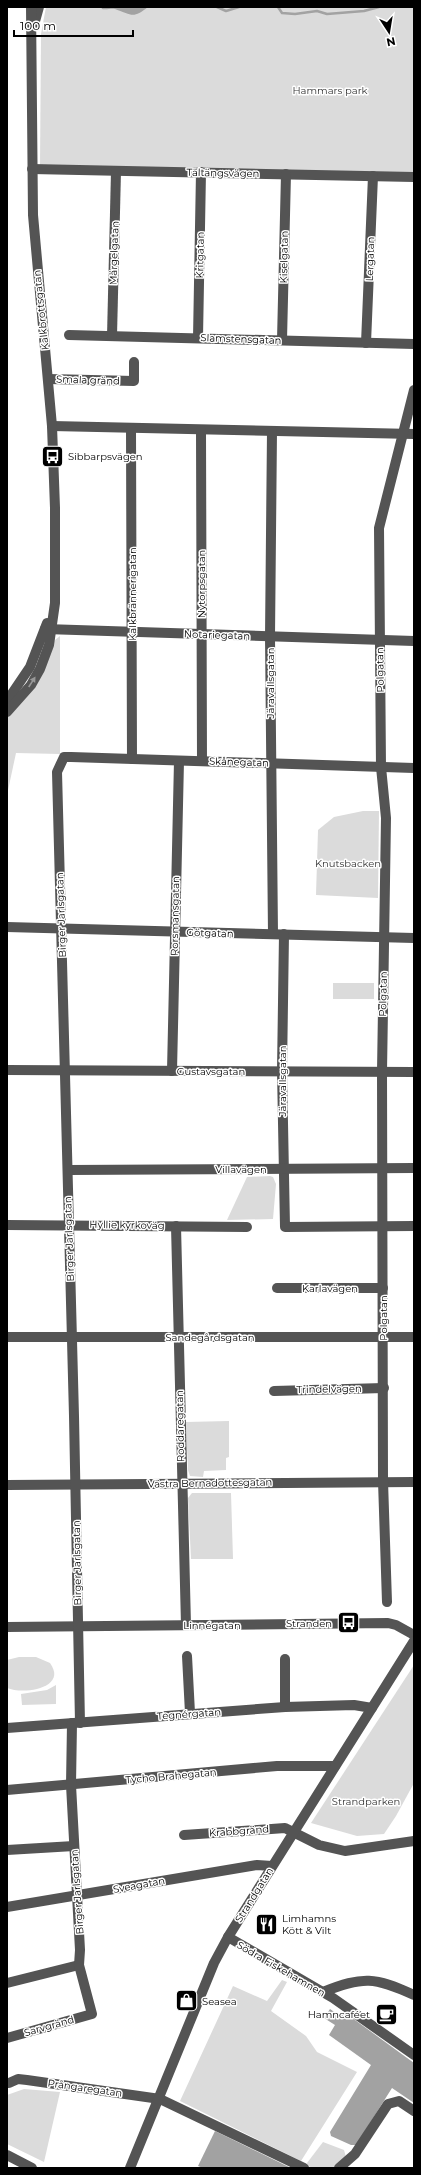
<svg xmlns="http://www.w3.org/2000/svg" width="421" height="2175" viewBox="0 0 421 2175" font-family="Montserrat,sans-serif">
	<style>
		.green { fill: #dbdbdb }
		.water { fill: #a2a2a2 }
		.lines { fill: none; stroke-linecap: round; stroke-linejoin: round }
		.stream { stroke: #a2a2a2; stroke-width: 2.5 }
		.minor { stroke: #545454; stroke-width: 10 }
		.oneway { fill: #989898 }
		.labels { text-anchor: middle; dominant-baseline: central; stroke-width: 3; stroke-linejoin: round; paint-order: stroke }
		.park-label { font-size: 10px; fill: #323232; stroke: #fff }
		.street-label { font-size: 10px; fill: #000; stroke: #fff }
		.poi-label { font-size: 10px; fill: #000; stroke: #fff; text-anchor: start }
	</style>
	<rect width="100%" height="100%" fill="#fff"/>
	<!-- green -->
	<g class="green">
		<polygon points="46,7 414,7 414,176 40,166 41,34"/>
		<polygon points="60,636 60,754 16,753 7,795 7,718 55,640"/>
		<polygon points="363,811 379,811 378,898 316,895 318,830 334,817"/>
		<rect x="333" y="983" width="41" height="16"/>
		<polygon points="270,1176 273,1177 276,1184 273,1219 227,1220 247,1177"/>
		<polygon points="229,1421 229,1457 226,1458 226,1470 204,1471 203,1477 190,1476 188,1470 186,1422"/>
		<polygon points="192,1493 231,1493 233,1559 191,1559 188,1498"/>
		<path d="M19,1657H36L50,1663C68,1688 24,1695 7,1688V1660Z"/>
		<polygon points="414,1665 414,1783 396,1816 384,1834 357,1836 311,1823"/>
		<polygon points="56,1685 56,1704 22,1705 21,1694 47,1690"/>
		<polygon points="282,1980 287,1982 271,2011 306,2036 317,2052 357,2072 301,2161 180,2101 233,1986 267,2001"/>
		<polygon points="24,2089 60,2092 44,2162 7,2144 7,2095"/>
		<polygon points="323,2142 344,2150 346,2157 334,2168 313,2168 308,2166 307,2163"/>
	</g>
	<!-- water -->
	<g class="water">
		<path d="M101,7H148C133,19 132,15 115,9C112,8 106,10 102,9Z"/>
		<polygon points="330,2009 340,2016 344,2012 414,2063 414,2103 392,2088 356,2145 351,2145 331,2136 330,2132 371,2065 329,2035 335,2025 324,2018"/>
		<polygon points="215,2131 291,2168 203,2168 198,2166"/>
	</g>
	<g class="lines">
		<!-- stream -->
		<g class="stream">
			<polyline points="217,7 226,11 239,7"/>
			<polyline points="278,7 282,13 295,14 317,11 327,14 364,11 379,7"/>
		</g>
		<!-- minor -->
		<g class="minor">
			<polyline points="34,25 39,7"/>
			<polyline points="32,169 414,177"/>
			<polyline points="69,335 414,344"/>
			<polyline points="112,336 116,171"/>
			<polyline points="198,338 201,172"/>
			<polyline points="282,340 286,174"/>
			<polyline points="366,343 373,176"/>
			<polyline points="48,379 134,381 134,362"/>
			<polyline points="52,426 414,434"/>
			<polyline points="131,428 132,759"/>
			<polyline points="201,430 202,761"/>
			<polyline points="272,431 270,637 273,934"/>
			<polyline points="45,629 414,641"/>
			<polyline points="7,701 30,667 47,623"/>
			<polyline points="7,712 31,685 40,669 49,645 55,603 55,508 52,426 33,215 31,7"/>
			<polyline points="7,927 414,938"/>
			<polyline points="284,934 282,1071 285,1227 414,1226"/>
			<polyline points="7,1070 414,1072"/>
			<polyline points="172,1071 179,761"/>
			<polyline points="68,1170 414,1168"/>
			<polyline points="7,1225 247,1227"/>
			<polyline points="176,1226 186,1625"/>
			<polyline points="277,1288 383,1288"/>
			<polyline points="7,1337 414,1337"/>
			<polyline points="274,1391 384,1388"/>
			<polyline points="7,1485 414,1482"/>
			<polyline points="387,1602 383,1481 382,1072 386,818 381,767 379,528 414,390"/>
			<polyline points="7,1627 388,1623 396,1625 414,1635"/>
			<polyline points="187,1656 190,1713"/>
			<polyline points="285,1707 285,1659"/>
			<polyline points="80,1723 74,1416 57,772 64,757 71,757 414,768"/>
			<polyline points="7,1728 285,1707 354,1705 372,1708"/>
			<polyline points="7,1790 277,1766 335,1766"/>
			<polyline points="184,1835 285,1828 319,1845 345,1851 414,1841"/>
			<polyline points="7,1850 74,1846"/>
			<polyline points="7,1907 257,1865 272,1866"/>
			<polyline points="228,1937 333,1998 414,2055"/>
			<polyline points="7,1983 79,1965"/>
			<path d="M323,1992C363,1976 375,1977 414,1995"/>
			<polyline points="7,2038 92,2014 79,1965 80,1950 71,1785 72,1723"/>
			<polyline points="9,2083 18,2079 27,2080 160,2099 304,2168"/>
			<polyline points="7,2155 32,2168"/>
			<polyline points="130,2168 214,1963 228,1937 414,1641"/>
			<polyline points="339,2168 355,2154 388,2104 399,2101 414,2111"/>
		</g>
	</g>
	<!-- one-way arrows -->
	<defs><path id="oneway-solid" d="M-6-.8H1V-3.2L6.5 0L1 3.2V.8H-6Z"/></defs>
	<use class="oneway" href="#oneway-solid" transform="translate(32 682) rotate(-57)"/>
	<!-- icons -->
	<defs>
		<symbol id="bus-square" viewBox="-11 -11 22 22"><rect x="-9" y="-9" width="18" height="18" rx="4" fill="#000" stroke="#fff"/><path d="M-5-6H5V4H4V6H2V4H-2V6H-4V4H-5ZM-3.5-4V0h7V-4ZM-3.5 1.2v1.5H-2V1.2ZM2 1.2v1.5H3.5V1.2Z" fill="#fff"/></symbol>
		<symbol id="restaurant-square" viewBox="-11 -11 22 22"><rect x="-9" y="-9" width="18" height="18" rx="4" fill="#000" stroke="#fff"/><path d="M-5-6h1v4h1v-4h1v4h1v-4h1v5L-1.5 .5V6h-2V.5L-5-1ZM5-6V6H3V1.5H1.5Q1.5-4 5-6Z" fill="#fff"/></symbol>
		<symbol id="shop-square" viewBox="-11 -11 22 22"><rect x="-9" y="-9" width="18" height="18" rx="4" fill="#000" stroke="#fff"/><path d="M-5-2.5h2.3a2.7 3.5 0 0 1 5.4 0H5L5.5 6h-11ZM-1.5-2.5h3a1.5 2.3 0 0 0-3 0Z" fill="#fff"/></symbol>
		<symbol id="cafe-square" viewBox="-11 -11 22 22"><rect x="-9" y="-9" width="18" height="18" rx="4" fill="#000" stroke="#fff"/><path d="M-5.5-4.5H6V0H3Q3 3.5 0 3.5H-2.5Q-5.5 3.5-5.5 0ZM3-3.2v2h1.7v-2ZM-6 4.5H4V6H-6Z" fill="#fff"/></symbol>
	</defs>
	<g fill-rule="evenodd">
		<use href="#bus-square" x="40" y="444" width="25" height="25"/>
		<use href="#bus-square" x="336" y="1610" width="25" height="25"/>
		<use href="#restaurant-square" x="254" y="1912" width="25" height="25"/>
		<use href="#shop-square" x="174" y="1988" width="25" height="25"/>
		<use href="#cafe-square" x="374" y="2002" width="25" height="25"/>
	</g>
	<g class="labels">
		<!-- park labels -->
		<g class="park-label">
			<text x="330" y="90">Hammars park</text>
			<text x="348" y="863">Knutsbacken</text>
			<text x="366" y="1801">Strandparken</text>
		</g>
		<!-- street labels -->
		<g class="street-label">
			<text transform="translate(223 173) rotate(1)">Tältängsvägen</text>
			<text transform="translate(114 253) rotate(-88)">Märgelgatan</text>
			<text transform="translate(200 255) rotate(-89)">Kritgatan</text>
			<text transform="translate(284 257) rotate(-89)">Kiselgatan</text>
			<text transform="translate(370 259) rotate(-88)">Lergatan</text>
			<text transform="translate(41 310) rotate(-96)">Kalkbrottsgatan</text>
			<text transform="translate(241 339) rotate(2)">Slamstensgatan</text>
			<text transform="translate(88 380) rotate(2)">Smala gränd</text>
			<text transform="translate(201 584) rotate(-90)">Nytorpsgatan</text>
			<text transform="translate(132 594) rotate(-90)">Kalkbrännerigatan</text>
			<text transform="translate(217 635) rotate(2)">Notariegatan</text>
			<text transform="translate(380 670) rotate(-91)">Polgatan</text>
			<text transform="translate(270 683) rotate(-90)">Järavallsgatan</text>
			<text transform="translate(239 762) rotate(2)">Skånegatan</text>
			<text transform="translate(61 915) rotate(-92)">Birger Jarlsgatan</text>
			<text transform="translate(175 916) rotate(-89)">Rorsmansgatan</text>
			<text transform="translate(210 933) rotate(2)">Götgatan</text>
			<text transform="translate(383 994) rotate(-89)">Polgatan</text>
			<text x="211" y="1071">Gustavsgatan</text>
			<text transform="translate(282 1081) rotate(-90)">Järavallsgatan</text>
			<text x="241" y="1169">Villavägen</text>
			<text transform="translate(127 1225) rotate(1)">Hyllie kyrkoväg</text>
			<text transform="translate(69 1239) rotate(-92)">Birger Jarlsgatan</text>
			<text x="330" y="1288">Karlavägen</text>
			<text transform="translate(383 1318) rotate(-90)">Polgatan</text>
			<text x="210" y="1337">Sandegårdsgatan</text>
			<text transform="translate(329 1389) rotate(-1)">Trindelvägen</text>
			<text transform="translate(180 1426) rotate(-91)">Roddaregatan</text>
			<text transform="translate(210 1483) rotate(-1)">Västra Bernadottesgatan</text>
			<text transform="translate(77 1563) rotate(-91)">Birger Jarlsgatan</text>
			<text x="212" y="1625">Linnégatan</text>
			<text transform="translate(189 1714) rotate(-4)">Tegnérgatan</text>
			<text transform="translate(171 1776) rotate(-5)">Tycho Brahegatan</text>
			<text transform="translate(239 1831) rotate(-4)">Krabbgränd</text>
			<text transform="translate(139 1885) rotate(-10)">Sveagatan</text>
			<text transform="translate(77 1892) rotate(-94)">Birger Jarlsgatan</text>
			<text transform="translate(254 1895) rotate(-58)">Strandgatan</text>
			<text transform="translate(281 1969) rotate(30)">Södra Fiskehamnen</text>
			<text transform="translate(49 2026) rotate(-16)">Sarvgränd</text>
			<text transform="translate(85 2088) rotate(8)">Prångaregatan</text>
		</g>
		<!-- poi labels -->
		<g class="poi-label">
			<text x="68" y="456">Sibbarpsvägen</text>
			<text x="332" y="1623" text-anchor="end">Stranden</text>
			<text x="282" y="1918">Limhamns<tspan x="282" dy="12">Kött &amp; Vilt</tspan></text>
			<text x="202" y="2001">Seasea</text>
			<text x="370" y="2014" text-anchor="end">Hamncaféet</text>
		</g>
	</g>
	<!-- border -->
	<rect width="421" height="2175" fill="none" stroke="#000000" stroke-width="16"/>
	<!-- north arrow -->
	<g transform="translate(389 32) rotate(168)" stroke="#ffffff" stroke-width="3" paint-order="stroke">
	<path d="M0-3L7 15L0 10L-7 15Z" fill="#000000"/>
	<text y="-6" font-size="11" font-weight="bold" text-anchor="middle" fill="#000000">N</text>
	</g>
	<!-- scale -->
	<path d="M14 30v6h119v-6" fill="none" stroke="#000000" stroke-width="2"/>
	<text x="20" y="30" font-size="12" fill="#000000" stroke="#ffffff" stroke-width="3" paint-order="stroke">100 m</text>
</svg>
